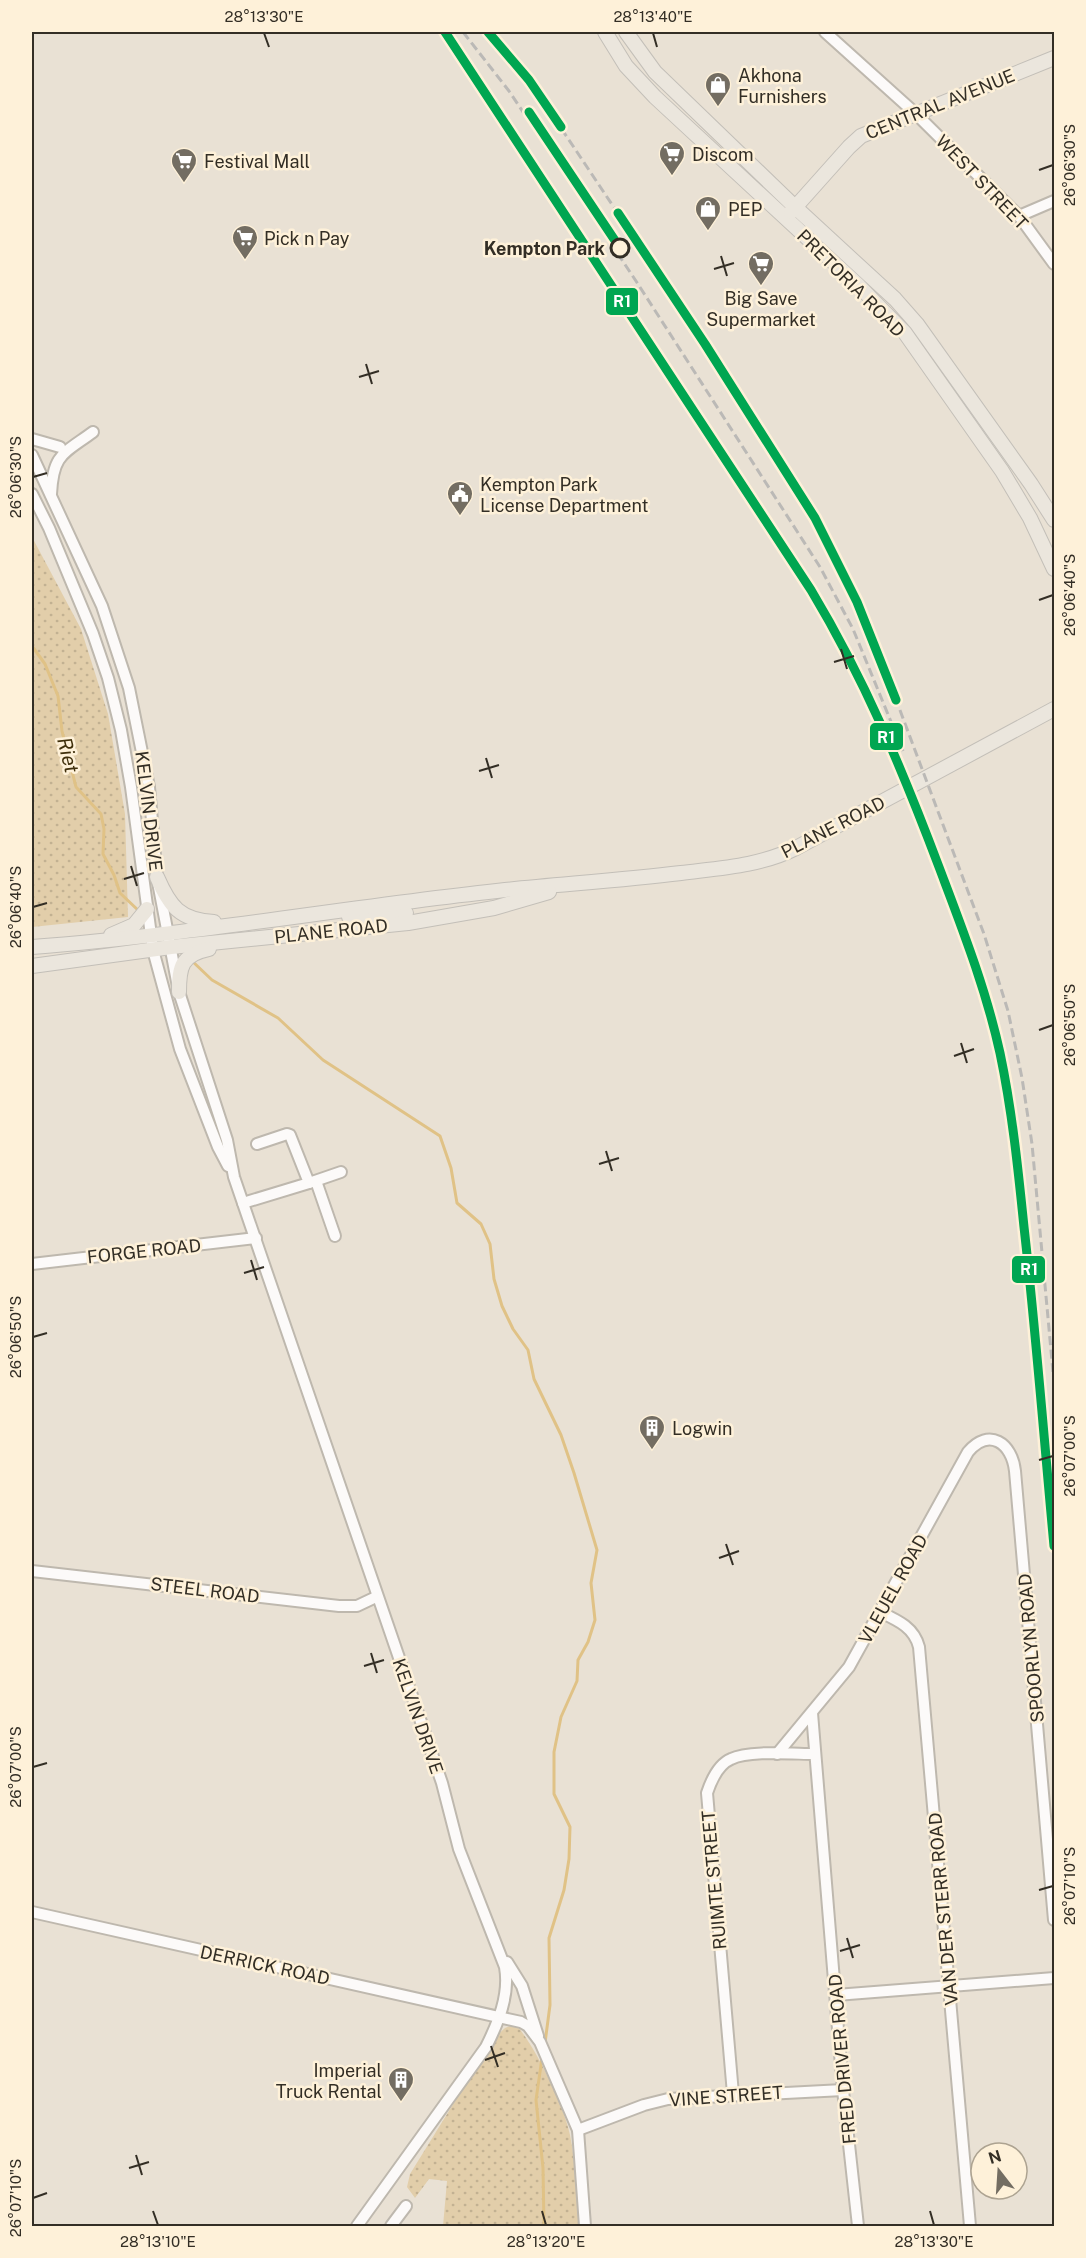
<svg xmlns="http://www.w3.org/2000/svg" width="1086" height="2258" viewBox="0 0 1086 2258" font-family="'Public Sans',sans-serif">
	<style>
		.grass { fill: url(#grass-dots) }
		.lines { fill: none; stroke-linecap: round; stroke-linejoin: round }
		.stream { stroke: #e0c286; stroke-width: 3 }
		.minor-casing { stroke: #beb8ae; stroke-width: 14 }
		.major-casing { stroke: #c3bfb8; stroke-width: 16 }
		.minor { stroke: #fcfaf9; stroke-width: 10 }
		.major { stroke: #ebe6dd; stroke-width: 14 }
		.rail { stroke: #bbb9b6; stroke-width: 3; stroke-dasharray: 9 4.5; stroke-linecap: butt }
		.rail-1-casing { stroke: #fef1d9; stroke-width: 14 }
		.rail-1 { stroke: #00a651; stroke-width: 9 }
		.ticks { fill: none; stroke: #332e25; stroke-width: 2 }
		.stop-dot { fill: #fef1d9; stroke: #332e25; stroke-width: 3 }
		.labels { text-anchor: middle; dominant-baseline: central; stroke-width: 5; stroke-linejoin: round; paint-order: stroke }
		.poi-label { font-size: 18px; fill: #332e25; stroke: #fef1d9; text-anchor: start }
		.street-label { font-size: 18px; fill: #332e25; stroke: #fef1d9 }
		.stop-label { font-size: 18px; font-weight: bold; fill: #332e25; stroke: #fef1d9; text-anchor: end }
		.water-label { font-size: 20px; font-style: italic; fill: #40300c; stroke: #fef1d9 }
		.line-badge { stroke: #fef1d9; stroke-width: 2 }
		.badge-label { font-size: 16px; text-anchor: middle; font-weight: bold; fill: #fff }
		.neatline { fill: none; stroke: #332e25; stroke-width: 2 }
		.ticks-label { font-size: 15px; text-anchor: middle; fill: #332e25 }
	</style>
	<defs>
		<pattern id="grass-dots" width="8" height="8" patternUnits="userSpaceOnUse" patternTransform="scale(1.5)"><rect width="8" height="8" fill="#e2ceaa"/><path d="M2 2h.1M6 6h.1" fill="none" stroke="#c2b192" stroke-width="1.8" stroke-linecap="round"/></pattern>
	</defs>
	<rect width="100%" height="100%" fill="#e9e1d4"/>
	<!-- grass -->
	<g class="grass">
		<polygon points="32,537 81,629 108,714 125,814 128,917 32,927"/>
		<path d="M515,2024C534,2043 565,2108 570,2135C576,2164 576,2196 579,2226H443L447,2181L429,2179L415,2198L407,2187L410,2174L494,2038L505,2028Z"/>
	</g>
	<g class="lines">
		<!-- stream -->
		<g class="stream">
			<polyline points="32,646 45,664 58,696 62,731 76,787 101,814 104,829 103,854 114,875 120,893 140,912"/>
			<polyline points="191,960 212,980 278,1018 323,1060 440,1136 451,1168 457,1203 481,1224 490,1244 494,1279 502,1306 513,1329 528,1350 534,1379 561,1435 574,1473 597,1550 591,1583 595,1620 588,1642 578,1660 577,1681 561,1717 554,1752 554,1794 570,1827 569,1859 564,1890 549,1938 550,2005 545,2043"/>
			<polyline points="542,2058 536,2100 543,2168 544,2226"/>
		</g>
		<defs>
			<g id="minor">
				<polyline points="825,32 915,113 1019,216 1054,264"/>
				<polyline points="1019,216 1054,201"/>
				<polyline points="32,439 60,447"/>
				<path d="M32,455L102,606L129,688L149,787L157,877L179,992L227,1140L234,1177L442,1783L459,1849L505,1967C510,1995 498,2023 486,2047L357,2226"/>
				<polyline points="32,494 49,528 93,634 108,678 121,730 131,787 153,950 180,1049 218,1147 228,1166"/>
				<path d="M51,494C53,454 63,454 93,432"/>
				<polyline points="316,1181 335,1236"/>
				<polyline points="309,1183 341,1172"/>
				<polyline points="243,1203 309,1183 290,1135 287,1134 257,1144"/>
				<polyline points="32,1264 256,1238"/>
				<polyline points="32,1571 339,1606 357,1606 376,1597"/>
				<path d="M880,1612C897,1620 914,1627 919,1647L970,2226"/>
				<polyline points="812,1713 843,2090 858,2226"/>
				<path d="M777,1754L849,1667L968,1452C989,1427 1012,1443 1015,1471L1054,1920"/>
				<polyline points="32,1912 521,2022 528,2026 540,2042 578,2130 585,2226"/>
				<polyline points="507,1962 522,1986 538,2036"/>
				<polyline points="836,1995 1054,1978"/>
				<path d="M733,2094L707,1793C711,1781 719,1764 731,1759C749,1750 794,1754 815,1754"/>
				<polyline points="578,2130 644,2105 668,2099 843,2090"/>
				<polyline points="391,2226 406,2206"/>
			</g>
			<g id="major">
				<polyline points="605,32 626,66 655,97 858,285 905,333 1002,471 1030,518 1054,569"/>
				<polyline points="626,32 655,72 795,207 895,299 917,324 1031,484 1054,520"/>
				<polyline points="791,212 849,147 861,136 1054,58"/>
				<path d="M157,877C170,907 180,920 214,922"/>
				<polyline points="349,917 406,913"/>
				<polyline points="111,935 134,925 147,909"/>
				<path d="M32,947C190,935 347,907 505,890C564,884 623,880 681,873C721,868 760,866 796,848L1054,709"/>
				<polyline points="32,966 171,947 408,923 494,908 549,892"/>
				<path d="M179,992C179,967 181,955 209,949"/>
			</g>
		</defs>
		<!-- minor casing -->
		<use href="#minor" class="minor-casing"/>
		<!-- major casing -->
		<use href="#major" class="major-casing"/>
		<!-- minor -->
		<use href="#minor" class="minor"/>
		<!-- major -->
		<use href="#major" class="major"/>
		<!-- rail -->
		<g class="rail">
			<path d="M445,32L811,590C865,680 902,769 939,867C962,928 986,989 1000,1053C1012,1110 1018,1168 1024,1227C1036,1333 1044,1440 1054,1546"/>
			<polyline points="463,32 509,91 636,281 820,567 853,629 903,751"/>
			<polyline points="488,32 529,80 705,344 798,489 838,562 874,641 984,934 1008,1011 1022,1078 1032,1144 1054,1383"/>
		</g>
		<defs>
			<g id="rail-1">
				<path d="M445,32L811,590C865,680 902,769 939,867C962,928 986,989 1000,1053C1012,1110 1018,1168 1024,1227C1036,1333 1044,1440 1054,1546"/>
				<polyline points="488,32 529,80 561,127"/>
				<polyline points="529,112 620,248"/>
				<polyline points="618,213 705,344 815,518 857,602 896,700"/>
			</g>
		</defs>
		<!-- rail-1 casing -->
		<use href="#rail-1" class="rail-1-casing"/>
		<!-- rail-1 -->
		<use href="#rail-1" class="rail-1"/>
	</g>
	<!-- ticks -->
	<path class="ticks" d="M264,33L269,47M653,33L657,47M1039,170L1053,165M721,256L727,276M714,269L734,263M366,364L372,384M359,377L379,371M33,477L47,473M1039,600L1053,595M841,649L847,669M834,662L854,656M486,758L492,778M479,771L499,765M131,866L137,886M124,879L144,873M33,907L47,903M1039,1030L1053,1025M961,1043L967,1063M954,1056L974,1049M606,1151L612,1171M599,1164L619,1158M251,1260L257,1280M244,1273L264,1267M33,1337L47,1333M1039,1460L1053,1456M726,1544L733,1565M719,1558L739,1551M371,1653L377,1673M364,1666L384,1660M33,1767L47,1763M1039,1890L1053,1886M847,1938L853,1958M840,1951L860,1945M491,2046L498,2067M485,2060L505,2053M136,2155L142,2175M129,2168L149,2162M33,2198L47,2193M153,2211L158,2225M542,2211L546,2225M930,2211L934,2225"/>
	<!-- icons -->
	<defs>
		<symbol id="shop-pin" viewBox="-11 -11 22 30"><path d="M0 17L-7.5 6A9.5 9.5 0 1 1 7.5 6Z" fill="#736d62" stroke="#fef1d9"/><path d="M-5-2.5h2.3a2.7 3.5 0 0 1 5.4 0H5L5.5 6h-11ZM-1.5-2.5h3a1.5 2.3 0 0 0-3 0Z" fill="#fff"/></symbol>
		<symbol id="supermarket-pin" viewBox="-11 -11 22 30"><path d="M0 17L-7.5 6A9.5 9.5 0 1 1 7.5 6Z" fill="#736d62" stroke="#fef1d9"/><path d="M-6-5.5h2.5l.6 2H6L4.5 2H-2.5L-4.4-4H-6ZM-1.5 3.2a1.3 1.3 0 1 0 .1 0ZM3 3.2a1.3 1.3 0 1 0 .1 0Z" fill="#fff"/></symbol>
		<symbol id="civic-pin" viewBox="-11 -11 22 30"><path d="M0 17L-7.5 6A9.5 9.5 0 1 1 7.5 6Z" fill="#736d62" stroke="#fef1d9"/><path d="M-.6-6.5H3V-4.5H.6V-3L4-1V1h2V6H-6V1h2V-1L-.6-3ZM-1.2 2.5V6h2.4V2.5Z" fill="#fff"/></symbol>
		<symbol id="building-pin" viewBox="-11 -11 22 30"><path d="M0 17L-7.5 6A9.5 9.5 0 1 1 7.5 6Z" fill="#736d62" stroke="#fef1d9"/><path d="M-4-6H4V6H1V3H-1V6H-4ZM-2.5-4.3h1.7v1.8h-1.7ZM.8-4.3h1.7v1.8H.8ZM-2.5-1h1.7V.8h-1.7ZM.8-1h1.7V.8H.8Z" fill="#fff"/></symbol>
	</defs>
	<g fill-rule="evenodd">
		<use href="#shop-pin" x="703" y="70" width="30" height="40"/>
		<use href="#supermarket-pin" x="657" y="139" width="30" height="40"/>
		<use href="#supermarket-pin" x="169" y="146" width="30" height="40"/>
		<use href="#shop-pin" x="693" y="194" width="30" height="40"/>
		<use href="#supermarket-pin" x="230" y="223" width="30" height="40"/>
		<use href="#supermarket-pin" x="746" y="249" width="30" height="40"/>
		<use href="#civic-pin" x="445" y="479" width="30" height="40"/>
		<use href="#building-pin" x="637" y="1413" width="30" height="40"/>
		<use href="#building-pin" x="386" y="2065" width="30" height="40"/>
	</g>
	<!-- markers -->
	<circle class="stop-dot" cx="620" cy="248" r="9"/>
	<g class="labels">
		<!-- poi labels -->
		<g class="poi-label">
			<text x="738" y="75">Akhona<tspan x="738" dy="21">Furnishers</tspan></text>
			<text x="692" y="154">Discom</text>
			<text x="204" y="161">Festival Mall</text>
			<text x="728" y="209">PEP</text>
			<text x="264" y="238">Pick n Pay</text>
			<text x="761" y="298" text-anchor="middle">Big Save<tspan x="761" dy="21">Supermarket</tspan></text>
			<text x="480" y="484">Kempton Park<tspan x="480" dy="21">License Department</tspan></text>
			<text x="672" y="1428">Logwin</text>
			<text x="382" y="2070" text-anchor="end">Imperial<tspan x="382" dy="21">Truck Rental</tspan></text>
		</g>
		<!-- street labels -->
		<g class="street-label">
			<text transform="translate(940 104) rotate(-22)">CENTRAL AVENUE</text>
			<text transform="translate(982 182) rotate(46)">WEST STREET</text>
			<text transform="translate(851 283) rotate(45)">PRETORIA ROAD</text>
			<text transform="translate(149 811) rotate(83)">KELVIN DRIVE</text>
			<text transform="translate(833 827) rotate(-27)">PLANE ROAD</text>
			<text transform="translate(331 931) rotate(-6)">PLANE ROAD</text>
			<text transform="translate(144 1251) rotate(-6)">FORGE ROAD</text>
			<text transform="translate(893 1589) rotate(-61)">VLEUEL ROAD</text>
			<text transform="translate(205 1590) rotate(7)">STEEL ROAD</text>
			<text transform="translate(1031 1648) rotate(-95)">SPOORLYN ROAD</text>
			<text transform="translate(418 1716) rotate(71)">KELVIN DRIVE</text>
			<text transform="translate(714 1880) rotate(-95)">RUIMTE STREET</text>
			<text transform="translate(943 1909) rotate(-95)">VAN DER STERR ROAD</text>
			<text transform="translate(265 1965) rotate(12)">DERRICK ROAD</text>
			<text transform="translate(842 2059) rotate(-95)">FRED DRIVER ROAD</text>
			<text transform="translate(726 2096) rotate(-4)">VINE STREET</text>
		</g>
		<!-- stop labels -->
		<g class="stop-label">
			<text x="605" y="248">Kempton Park</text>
		</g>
		<!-- water labels -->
		<g class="water-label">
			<text transform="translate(68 755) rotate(76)">Riet</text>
		</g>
	</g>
	<g class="line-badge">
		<rect x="605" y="287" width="34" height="29" rx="6" fill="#00a651"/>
		<rect x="869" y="722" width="35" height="29" rx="6" fill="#00a651"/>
		<rect x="1011" y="1255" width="35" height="29" rx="6" fill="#00a651"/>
	</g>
	<g class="badge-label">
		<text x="622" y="307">R1</text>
		<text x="886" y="743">R1</text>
		<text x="1029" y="1275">R1</text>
	</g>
	<!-- border -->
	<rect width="1086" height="2258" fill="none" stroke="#fef1d9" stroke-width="66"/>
	<!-- north arrow -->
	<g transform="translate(999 2171) rotate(343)"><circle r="28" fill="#fef1d9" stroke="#ada391" stroke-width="1.5"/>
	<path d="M0-4.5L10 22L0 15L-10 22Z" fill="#736d62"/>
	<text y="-9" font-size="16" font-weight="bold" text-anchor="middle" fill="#332e25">N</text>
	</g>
	<rect x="33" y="33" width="1020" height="2192" class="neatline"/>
	<g class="ticks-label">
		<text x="264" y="22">28°13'30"E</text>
		<text x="653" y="22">28°13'40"E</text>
		<text transform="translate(1070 165) rotate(-90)" y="5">26°06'30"S</text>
		<text transform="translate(16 477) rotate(-90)" y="5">26°06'30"S</text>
		<text transform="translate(1070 595) rotate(-90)" y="5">26°06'40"S</text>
		<text transform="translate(16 907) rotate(-90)" y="5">26°06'40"S</text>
		<text transform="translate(1070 1025) rotate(-90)" y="5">26°06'50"S</text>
		<text transform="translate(16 1337) rotate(-90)" y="5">26°06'50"S</text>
		<text transform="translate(1070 1456) rotate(-90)" y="5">26°07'00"S</text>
		<text transform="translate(16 1767) rotate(-90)" y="5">26°07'00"S</text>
		<text transform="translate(1070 1886) rotate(-90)" y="5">26°07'10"S</text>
		<text transform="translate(16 2198) rotate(-90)" y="5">26°07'10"S</text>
		<text x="158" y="2247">28°13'10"E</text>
		<text x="546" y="2247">28°13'20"E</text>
		<text x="934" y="2247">28°13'30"E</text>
	</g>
</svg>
